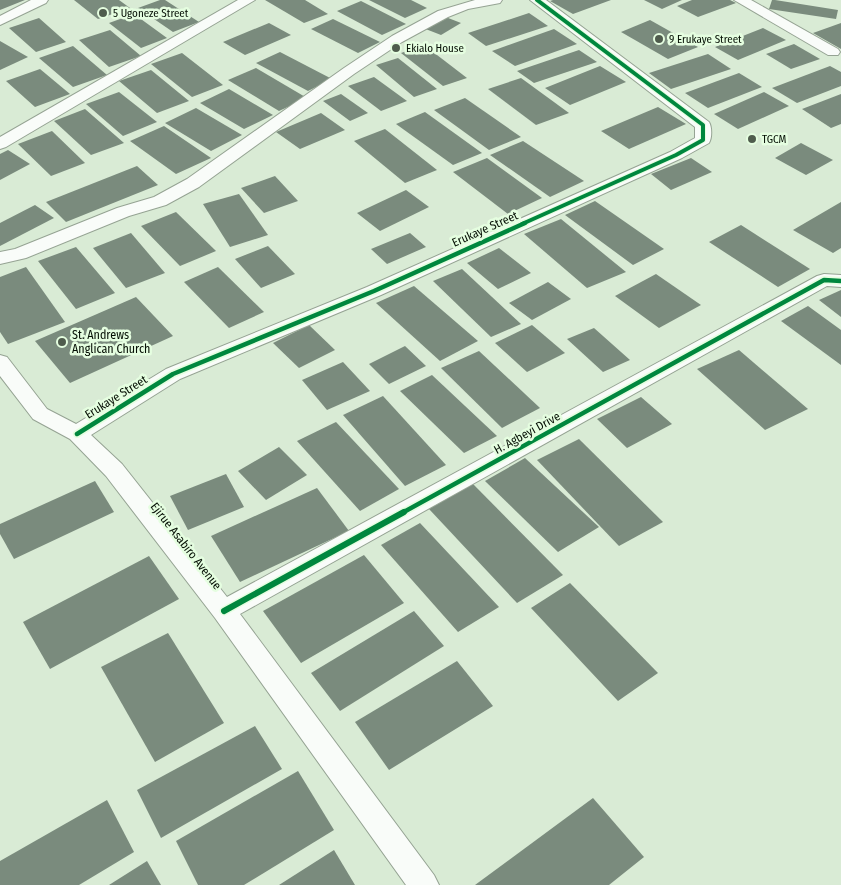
<svg xmlns="http://www.w3.org/2000/svg" width="841" height="885" viewBox="0 0 841 885" font-family="'Fira Sans Condensed',sans-serif">
	<style>
		.building { fill: #7a8b7d }
		.lines { fill: none; stroke-linecap: round; stroke-linejoin: round }
		.minor-casing { stroke: #95a393; stroke-width: 2 }
		.minor { fill: #f9fcf9; fill-rule: evenodd }
		.cycleway-far2-casing { stroke: #e5fee0; stroke-width: 6 }
		.cycleway-far1-casing { stroke: #e5fee0; stroke-width: 8 }
		.cycleway-casing { stroke: #e5fee0; stroke-width: 9 }
		.cycleway-far2 { stroke: #00873e; stroke-width: 4 }
		.cycleway-far1 { stroke: #00873e; stroke-width: 4.5 }
		.cycleway { stroke: #00873e; stroke-width: 6 }
		.poi-dot { fill: #4f5c4d; stroke: #e5fee0; stroke-width: 2 }
		.labels { text-anchor: middle; dominant-baseline: central; stroke-width: 5; stroke-linejoin: round; paint-order: stroke }
		.far-poi-label { font-size: 11px; fill: #050f04; stroke: #e5fee0; text-anchor: start }
		.street-label { font-size: 12px; fill: #050f04; stroke: #e5fee0 }
		.poi-label { font-size: 12px; fill: #050f04; stroke: #e5fee0; text-anchor: start }
	</style>
	<rect width="100%" height="100%" fill="#d9ebd5"/>
	<!-- building -->
	<g class="building">
		<polygon points="0,0 25,0 0,10"/>
		<polygon points="74,0 119,0 130,8 98,19"/>
		<polygon points="160,0 165,0 199,22 173,32 138,8"/>
		<polygon points="265,0 305,0 328,14 304,23"/>
		<polygon points="369,0 411,0 427,8 405,18"/>
		<polygon points="553,0 611,0 573,14 550,1"/>
		<polygon points="644,0 682,0 662,9"/>
		<polygon points="692,0 730,0 736,3 698,17 677,6"/>
		<polygon points="772,0 775,0 838,10 836,19 769,9"/>
		<polygon points="361,1 406,24 382,35 337,11"/>
		<polygon points="529,13 548,26 486,46 468,33"/>
		<polygon points="134,14 167,38 141,48 109,23"/>
		<polygon points="443,16 461,23 441,35 423,28"/>
		<polygon points="39,18 66,42 36,52 9,28"/>
		<polygon points="333,19 380,42 358,53 311,29"/>
		<polygon points="650,20 698,47 668,59 621,32"/>
		<polygon points="269,23 291,35 245,55 223,42"/>
		<polygon points="841,23 841,49 813,33"/>
		<polygon points="763,28 786,40 738,60 715,47"/>
		<polygon points="554,29 577,44 515,66 492,51"/>
		<polygon points="110,30 141,56 109,67 79,40"/>
		<polygon points="0,41 28,57 0,70"/>
		<polygon points="794,44 820,59 791,69 766,54"/>
		<polygon points="424,45 467,78 443,86 401,53"/>
		<polygon points="73,46 107,75 73,87 39,58"/>
		<polygon points="579,50 597,62 534,83 517,71"/>
		<polygon points="280,52 332,79 308,91 256,63"/>
		<polygon points="182,53 223,85 192,97 151,64"/>
		<polygon points="708,54 731,69 671,89 649,73"/>
		<polygon points="398,58 437,89 414,97 376,65"/>
		<polygon points="600,66 626,82 570,105 545,88"/>
		<polygon points="830,66 841,72 841,86 797,103 772,88"/>
		<polygon points="256,68 307,98 279,111 228,80"/>
		<polygon points="40,69 70,94 35,107 6,81"/>
		<polygon points="151,70 189,101 157,113 119,81"/>
		<polygon points="739,73 762,87 708,108 685,93"/>
		<polygon points="374,77 407,101 381,111 348,86"/>
		<polygon points="521,78 569,113 536,125 488,89"/>
		<polygon points="229,89 273,115 244,129 200,103"/>
		<polygon points="119,92 157,122 123,136 86,104"/>
		<polygon points="764,92 789,106 738,129 714,114"/>
		<polygon points="341,94 368,113 350,121 323,101"/>
		<polygon points="841,94 841,124 831,128 802,109"/>
		<polygon points="465,98 521,137 489,150 434,110"/>
		<polygon points="658,107 686,124 629,149 601,131"/>
		<polygon points="196,108 242,135 211,151 165,123"/>
		<polygon points="85,109 124,143 91,155 54,121"/>
		<polygon points="425,112 482,153 453,165 396,124"/>
		<polygon points="321,113 345,130 300,149 276,132"/>
		<polygon points="164,126 211,158 176,174 130,141"/>
		<polygon points="385,129 437,170 405,183 354,141"/>
		<polygon points="52,131 85,163 51,176 18,144"/>
		<polygon points="523,141 584,181 550,197 490,155"/>
		<polygon points="801,143 833,160 806,175 775,158"/>
		<polygon points="8,150 30,164 0,180 0,154"/>
		<polygon points="487,158 542,198 508,214 453,172"/>
		<polygon points="691,158 712,172 671,190 651,174"/>
		<polygon points="137,166 158,185 66,222 46,202"/>
		<polygon points="275,176 298,201 264,213 241,188"/>
		<polygon points="406,190 429,207 380,231 357,213"/>
		<polygon points="239,194 268,235 230,247 203,204"/>
		<polygon points="595,201 664,249 633,265 565,215"/>
		<polygon points="841,202 841,248 833,253 793,230"/>
		<polygon points="35,205 54,218 0,246 0,223"/>
		<polygon points="176,212 216,251 180,266 141,226"/>
		<polygon points="561,219 626,272 587,288 524,234"/>
		<polygon points="741,225 810,269 778,287 709,242"/>
		<polygon points="131,233 165,273 126,288 93,248"/>
		<polygon points="410,233 426,247 387,264 371,249"/>
		<polygon points="268,246 295,274 261,288 235,259"/>
		<polygon points="76,247 115,293 76,309 38,261"/>
		<polygon points="499,248 531,273 498,289 467,263"/>
		<polygon points="26,267 65,322 8,344 0,332 0,277"/>
		<polygon points="218,267 264,312 229,328 184,282"/>
		<polygon points="462,269 521,324 491,337 433,281"/>
		<polygon points="656,274 701,305 659,328 615,296"/>
		<polygon points="548,282 571,299 532,320 509,303"/>
		<polygon points="414,286 478,341 440,361 376,303"/>
		<polygon points="841,290 841,317 819,300"/>
		<polygon points="136,297 173,336 70,383 35,341"/>
		<polygon points="808,306 841,330 841,365 781,321"/>
		<polygon points="309,325 335,350 299,368 273,343"/>
		<polygon points="532,325 565,353 527,372 495,343"/>
		<polygon points="594,328 630,360 603,372 567,339"/>
		<polygon points="405,346 426,366 389,384 369,364"/>
		<polygon points="739,350 808,409 765,430 697,369"/>
		<polygon points="479,351 540,408 502,428 441,368"/>
		<polygon points="343,362 370,391 327,410 302,380"/>
		<polygon points="432,375 497,436 464,453 400,391"/>
		<polygon points="383,396 446,465 405,486 343,415"/>
		<polygon points="641,397 672,424 627,448 597,419"/>
		<polygon points="336,422 399,489 360,511 297,441"/>
		<polygon points="579,439 663,522 619,546 537,460"/>
		<polygon points="279,447 307,475 266,500 238,471"/>
		<polygon points="525,458 599,527 558,552 485,481"/>
		<polygon points="226,474 244,507 188,530 170,496"/>
		<polygon points="95,481 114,512 14,559 0,534 0,524"/>
		<polygon points="473,484 563,575 517,603 429,509"/>
		<polygon points="317,488 349,531 240,582 211,536"/>
		<polygon points="420,523 499,607 458,632 381,545"/>
		<polygon points="364,555 404,603 301,663 263,611"/>
		<polygon points="149,556 179,599 50,669 23,622"/>
		<polygon points="570,583 658,673 618,701 531,608"/>
		<polygon points="414,611 444,646 340,711 311,673"/>
		<polygon points="168,633 224,723 155,762 101,667"/>
		<polygon points="457,661 493,706 389,770 355,722"/>
		<polygon points="255,726 282,769 161,838 137,790"/>
		<polygon points="298,771 334,830 244,885 198,885 176,841"/>
		<polygon points="593,798 644,857 609,885 475,885"/>
		<polygon points="107,800 134,852 79,885 0,885 0,861"/>
		<polygon points="334,850 355,885 279,885"/>
		<polygon points="147,861 161,885 109,885"/>
	</g>
	<g class="lines">
		<defs>
			<g id="minor">
				<polygon points="31,0 48,0 46,3 0,25 0,16"/>
				<polygon points="238,0 255,0 6,147 0,149 0,137"/>
				<polygon points="475,0 502,0 500,3 468,9 448,17 402,42 354,74 199,187 166,205 129,216 26,258 0,264 0,252 15,249 117,208 154,197 187,179 344,68 392,36 438,11"/>
				<path d="M530,0H546L709,122C712,127 712,138 709,143L682,158L381,295L180,379L91,435L122,464L227,597L817,276L824,274L841,275V287L827,286L240,614L434,875L439,885H406L215,618L106,476L70,439L33,419L0,376V355L7,357L47,409L76,424L166,369L367,287L670,152L695,138V127Z"/>
				<polygon points="734,0 751,0 838,49 840,52 838,55 828,55"/>
			</g>
		</defs>
		<!-- minor casing -->
		<use href="#minor" class="minor-casing"/>
		<!-- minor -->
		<use href="#minor" class="minor"/>
		<defs>
			<polyline id="cycleway-far2" points="522,224 676,155 703,140 703,125 537,0"/>
			<g id="cycleway-far1">
				<polyline points="77,434 173,374 374,291 525,223"/>
				<polyline points="402,513 824,280 841,281"/>
			</g>
			<polyline id="cycleway" points="224,611 404,512"/>
		</defs>
		<!-- cycleway-far2 casing -->
		<use href="#cycleway-far2" class="cycleway-far2-casing"/>
		<!-- cycleway-far1 casing -->
		<use href="#cycleway-far1" class="cycleway-far1-casing"/>
		<!-- cycleway casing -->
		<use href="#cycleway" class="cycleway-casing"/>
		<!-- cycleway-far2 -->
		<use href="#cycleway-far2" class="cycleway-far2"/>
		<!-- cycleway-far1 -->
		<use href="#cycleway-far1" class="cycleway-far1"/>
		<!-- cycleway -->
		<use href="#cycleway" class="cycleway"/>
	</g>
	<!-- markers -->
	<g class="poi-dot">
		<circle cx="103" cy="13" r="5"/>
		<circle cx="659" cy="39" r="5"/>
		<circle cx="396" cy="48" r="5"/>
		<circle cx="752" cy="139" r="5"/>
		<circle cx="62" cy="342" r="5"/>
	</g>
	<g class="labels">
		<!-- far-poi labels -->
		<g class="far-poi-label">
			<text x="113" y="13">5 Ugoneze Street</text>
			<text x="669" y="39">9 Erukaye Street</text>
			<text x="406" y="48">Ekialo House</text>
			<text x="762" y="139">TGCM</text>
		</g>
		<!-- street labels -->
		<g class="street-label">
			<text transform="translate(485 229) rotate(-24)">Erukaye Street</text>
			<text transform="translate(116 397) rotate(-32)">Erukaye Street</text>
			<text transform="translate(527 433) rotate(-29)">H. Agbeyi Drive</text>
			<text transform="translate(186 546) rotate(52)">Ejirue Asabiro Avenue</text>
		</g>
		<!-- poi labels -->
		<g class="poi-label">
			<text x="72" y="335">St. Andrews<tspan x="72" dy="14">Anglican Church</tspan></text>
		</g>
	</g>
</svg>
